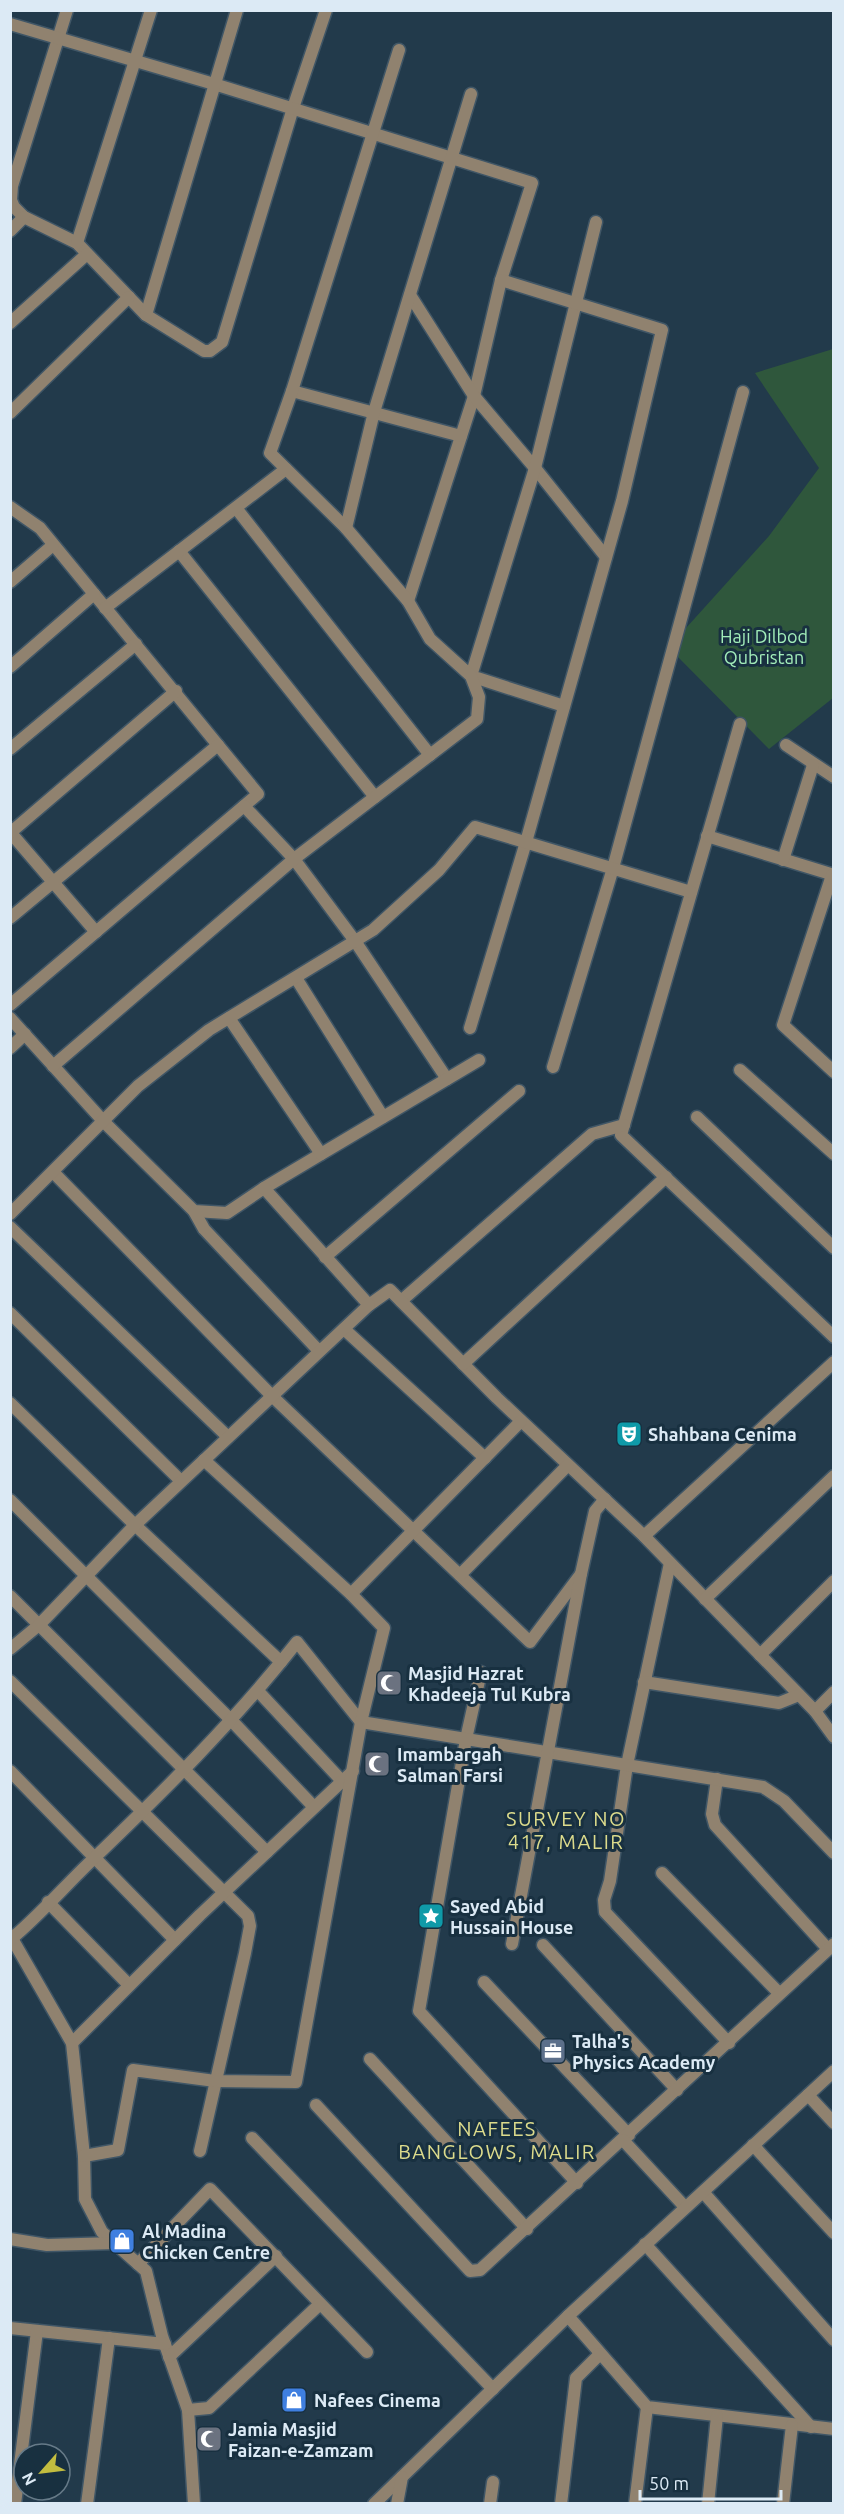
<svg xmlns="http://www.w3.org/2000/svg" width="844" height="2514" viewBox="0 0 844 2514" font-family="Ubuntu,sans-serif">
	<style>
		.green { fill: #2f573c }
		.lines { fill: none; stroke-linecap: round; stroke-linejoin: round }
		.minor-casing { stroke: #405666; stroke-width: 15 }
		.minor { stroke: #90826f; stroke-width: 12 }
		.labels { text-anchor: middle; dominant-baseline: central; stroke-width: 6; stroke-linejoin: round; paint-order: stroke }
		.park-label { font-size: 18px; fill: #a2edb9; stroke: #183040 }
		.poi-label { font-size: 18px; font-weight: bold; fill: #dceaf5; stroke: #183040; text-anchor: start }
		.neighbourhood-label { font-size: 20px; letter-spacing: 1.5px; fill: #dcdb8c; stroke: #183040 }
	</style>
	<rect width="100%" height="100%" fill="#223a4b"/>
	<!-- green -->
	<polygon class="green" points="833,349 833,698 769,749 676,655 677,638 769,536 819,468 755,373"/>
	<g class="lines">
		<defs>
			<g id="minor">
				<polyline points="67,10 12,186 11,200 14,207 24,217 77,243 146,315 204,351 210,351 222,342 293,108 326,10"/>
				<polyline points="10,24 214,84 532,183 501,280 474,396 408,601"/>
				<polyline points="10,231 24,217"/>
				<polyline points="77,243 151,10"/>
				<polyline points="410,295 474,396 535,468 606,557"/>
				<polyline points="146,315 237,10"/>
				<polyline points="10,323 87,254"/>
				<polyline points="292,391 461,436"/>
				<polyline points="10,413 129,297"/>
				<polyline points="10,507 40,528 258,794 10,1005"/>
				<polyline points="236,508 430,755"/>
				<polyline points="346,528 374,412 471,94"/>
				<polyline points="179,551 375,797"/>
				<polyline points="10,582 53,545"/>
				<polyline points="105,608 286,469"/>
				<polyline points="10,667 94,594"/>
				<polyline points="564,706 471,676 535,468 596,222"/>
				<polyline points="740,724 621,1135 834,1337"/>
				<polyline points="786,745 834,777"/>
				<polyline points="10,749 136,644"/>
				<polyline points="244,806 294,859 355,941 447,1079"/>
				<polyline points="10,832 96,932"/>
				<polyline points="10,833 176,691"/>
				<polyline points="707,836 834,875"/>
				<polyline points="783,860 813,765"/>
				<polyline points="832,875 783,1025 834,1072"/>
				<polyline points="10,918 218,745"/>
				<polyline points="296,978 383,1117"/>
				<polyline points="10,1018 104,1122 194,1211 227,1213 264,1188 479,1060"/>
				<polyline points="229,1018 321,1154"/>
				<polyline points="470,1028 526,842 622,501 662,330 501,280"/>
				<polyline points="10,1048 25,1034"/>
				<polyline points="53,1066 294,859 477,719 479,697 471,676 430,639 408,601 346,528 270,453 292,391 399,50"/>
				<polyline points="553,1067 613,868 743,392"/>
				<polyline points="740,1070 834,1154"/>
				<polyline points="697,1117 834,1248"/>
				<polyline points="53,1172 272,1396 530,1642 581,1574"/>
				<polyline points="194,1211 204,1229 319,1351"/>
				<polyline points="10,1214 138,1086 209,1030 373,930 439,870 475,827 691,892"/>
				<polyline points="10,1227 228,1437"/>
				<polyline points="325,1257 519,1091"/>
				<polyline points="401,1301 592,1134 624,1125"/>
				<polyline points="369,1305 390,1290 497,1398 644,1536 815,1711 834,1737"/>
				<polyline points="10,1313 181,1481"/>
				<polyline points="344,1329 485,1458"/>
				<polyline points="463,1364 666,1177"/>
				<polyline points="10,1403 135,1525 281,1662"/>
				<polyline points="10,1500 231,1720 314,1807"/>
				<polyline points="644,1536 834,1362"/>
				<polyline points="670,1563 627,1765 610,1881 604,1900 605,1912 729,2043"/>
				<polyline points="460,1575 568,1465"/>
				<polyline points="351,1594 521,1421"/>
				<polyline points="10,1596 267,1852"/>
				<polyline points="705,1599 834,1476"/>
				<polyline points="10,1649 39,1625 135,1525 369,1305 264,1188"/>
				<polyline points="760,1655 834,1581"/>
				<polyline points="481,1672 466,1739 419,2011 577,2183"/>
				<polyline points="10,1681 248,1916 250,1926 245,1953 200,2151"/>
				<polyline points="644,1682 779,1703 799,1695"/>
				<polyline points="258,1691 342,1781"/>
				<polyline points="815,1711 834,1692"/>
				<polyline points="10,1771 175,1940"/>
				<polyline points="717,1779 712,1814 715,1825 828,1949"/>
				<polyline points="662,1873 779,1993"/>
				<polyline points="48,1902 129,1985"/>
				<polyline points="10,1935 72,2043 84,2156 85,2199 102,2232 146,2271 162,2336 188,2410 194,2504"/>
				<path d="M10,1940C38,1917 63,1888 89,1863C162,1793 234,1722 297,1642L361,1722L763,1787L784,1801L834,1853"/>
				<polyline points="512,1944 581,1574 595,1511 605,1499"/>
				<polyline points="543,1945 677,2090"/>
				<polyline points="484,1982 629,2135"/>
				<polyline points="72,2043 200,1915 353,1771"/>
				<polyline points="370,2059 527,2229"/>
				<polyline points="808,2095 834,2123"/>
				<polyline points="316,2105 470,2271 480,2270 834,1944"/>
				<polyline points="252,2138 493,2389"/>
				<polyline points="623,2140 685,2207"/>
				<polyline points="753,2145 834,2233"/>
				<polyline points="84,2156 118,2150 133,2070 215,2081 296,2082 361,1722 384,1628 351,1594 204,1460"/>
				<polyline points="703,2192 834,2340"/>
				<polyline points="10,2239 47,2245 115,2243"/>
				<polyline points="645,2244 811,2427"/>
				<polyline points="138,2264 210,2189 367,2352"/>
				<polyline points="568,2316 647,2407 834,2429"/>
				<polyline points="10,2328 165,2344"/>
				<polyline points="169,2357 276,2256"/>
				<polyline points="188,2410 209,2408 320,2304"/>
				<polyline points="15,2504 37,2331"/>
				<polyline points="87,2504 109,2338"/>
				<polyline points="374,2504 568,2316 834,2071"/>
				<polyline points="397,2504 402,2477"/>
				<polyline points="490,2504 493,2482"/>
				<polyline points="561,2504 576,2378 600,2354"/>
				<polyline points="635,2504 647,2407"/>
				<polyline points="708,2504 717,2416"/>
				<polyline points="783,2504 792,2425"/>
			</g>
		</defs>
		<!-- minor casing -->
		<use href="#minor" class="minor-casing"/>
		<!-- minor -->
		<use href="#minor" class="minor"/>
	</g>
	<!-- icons -->
	<defs>
		<symbol id="theatre-square" viewBox="-11 -11 22 22"><rect x="-9" y="-9" width="18" height="18" rx="4" fill="#0f9aa8" stroke="#183040"/><path d="M-5-5.5Q0-4 5-5.5V0Q5 5 0 6Q-5 5-5 0ZM-3.3-2.5H-1v1.5H-3.3ZM1-2.5H3.3v1.5H1ZM-2.8 1Q0 5.5 2.8 1Z" fill="#fff"/></symbol>
		<symbol id="mosque-square" viewBox="-11 -11 22 22"><rect x="-9" y="-9" width="18" height="18" rx="4" fill="#6b7280" stroke="#183040"/><path d="M3.5-4.9A6 6 0 1 0 3.5 4.9A5 5 0 1 1 3.5-4.9Z" fill="#fff"/></symbol>
		<symbol id="sight-square" viewBox="-11 -11 22 22"><rect x="-9" y="-9" width="18" height="18" rx="4" fill="#0f9aa8" stroke="#183040"/><path d="M0-6L1.8-2.2L6-1.7L2.9 1.2L3.7 5.4L0 3.3L-3.7 5.4L-2.9 1.2L-6-1.7L-1.8-2.2Z" fill="#fff"/></symbol>
		<symbol id="office-square" viewBox="-11 -11 22 22"><rect x="-9" y="-9" width="18" height="18" rx="4" fill="#5c6f8a" stroke="#183040"/><path d="M-6-3h4V-5.5h4V-3h4V5H-6ZM-1-4.5V-3h2v-1.5ZM-6 0V1H6V0Z" fill="#fff"/></symbol>
		<symbol id="shop-square" viewBox="-11 -11 22 22"><rect x="-9" y="-9" width="18" height="18" rx="4" fill="#3f7fe0" stroke="#183040"/><path d="M-5-2.5h2.3a2.7 3.5 0 0 1 5.4 0H5L5.5 6h-11ZM-1.5-2.5h3a1.5 2.3 0 0 0-3 0Z" fill="#fff"/></symbol>
	</defs>
	<g fill-rule="evenodd">
		<use href="#theatre-square" x="614" y="1419" width="30" height="30"/>
		<use href="#mosque-square" x="374" y="1668" width="30" height="30"/>
		<use href="#mosque-square" x="362" y="1749" width="30" height="30"/>
		<use href="#sight-square" x="416" y="1901" width="30" height="30"/>
		<use href="#office-square" x="538" y="2036" width="30" height="30"/>
		<use href="#shop-square" x="107" y="2226" width="30" height="30"/>
		<use href="#shop-square" x="279" y="2385" width="30" height="30"/>
		<use href="#mosque-square" x="194" y="2424" width="30" height="30"/>
	</g>
	<g class="labels">
		<!-- park labels -->
		<g class="park-label">
			<text x="764" y="636">Haji Dilbod<tspan x="764" dy="21">Qubristan</tspan></text>
		</g>
		<!-- poi labels -->
		<g class="poi-label">
			<text x="648" y="1434">Shahbana Cenima</text>
			<text x="408" y="1673">Masjid Hazrat<tspan x="408" dy="21">Khadeeja Tul Kubra</tspan></text>
			<text x="397" y="1754">Imambargah<tspan x="397" dy="21">Salman Farsi</tspan></text>
			<text x="450" y="1906">Sayed Abid<tspan x="450" dy="21">Hussain House</tspan></text>
			<text x="572" y="2041">Talha's<tspan x="572" dy="21">Physics Academy</tspan></text>
			<text x="142" y="2231">Al Madina<tspan x="142" dy="21">Chicken Centre</tspan></text>
			<text x="314" y="2400">Nafees Cinema</text>
			<text x="228" y="2429">Jamia Masjid<tspan x="228" dy="21">Faizan-e-Zamzam</tspan></text>
		</g>
		<!-- neighbourhood labels -->
		<g class="neighbourhood-label">
			<text x="566" y="1818">SURVEY NO<tspan x="566" dy="23">417, MALIR</tspan></text>
			<text x="497" y="2128">NAFEES<tspan x="497" dy="23">BANGLOWS, MALIR</tspan></text>
		</g>
	</g>
	<!-- border -->
	<rect width="844" height="2514" fill="none" stroke="#dceaf5" stroke-width="24"/>
	<!-- north arrow -->
	<g transform="translate(42 2472) rotate(242)"><circle r="28" fill="#183040" stroke="#667a88" stroke-width="1.5"/>
	<path d="M0-4.5L10 22L0 15L-10 22Z" fill="#c2bd3f"/>
	<text y="-9" font-size="16" font-weight="bold" text-anchor="middle" fill="#dceaf5">N</text>
	</g>
	<!-- scale -->
	<path d="M640 2490v9h141v-9" fill="none" stroke="#dceaf5" stroke-width="3"/>
	<text x="649" y="2490" font-size="18" fill="#dceaf5" stroke="#183040" stroke-width="4.5" paint-order="stroke">50 m</text>
</svg>
